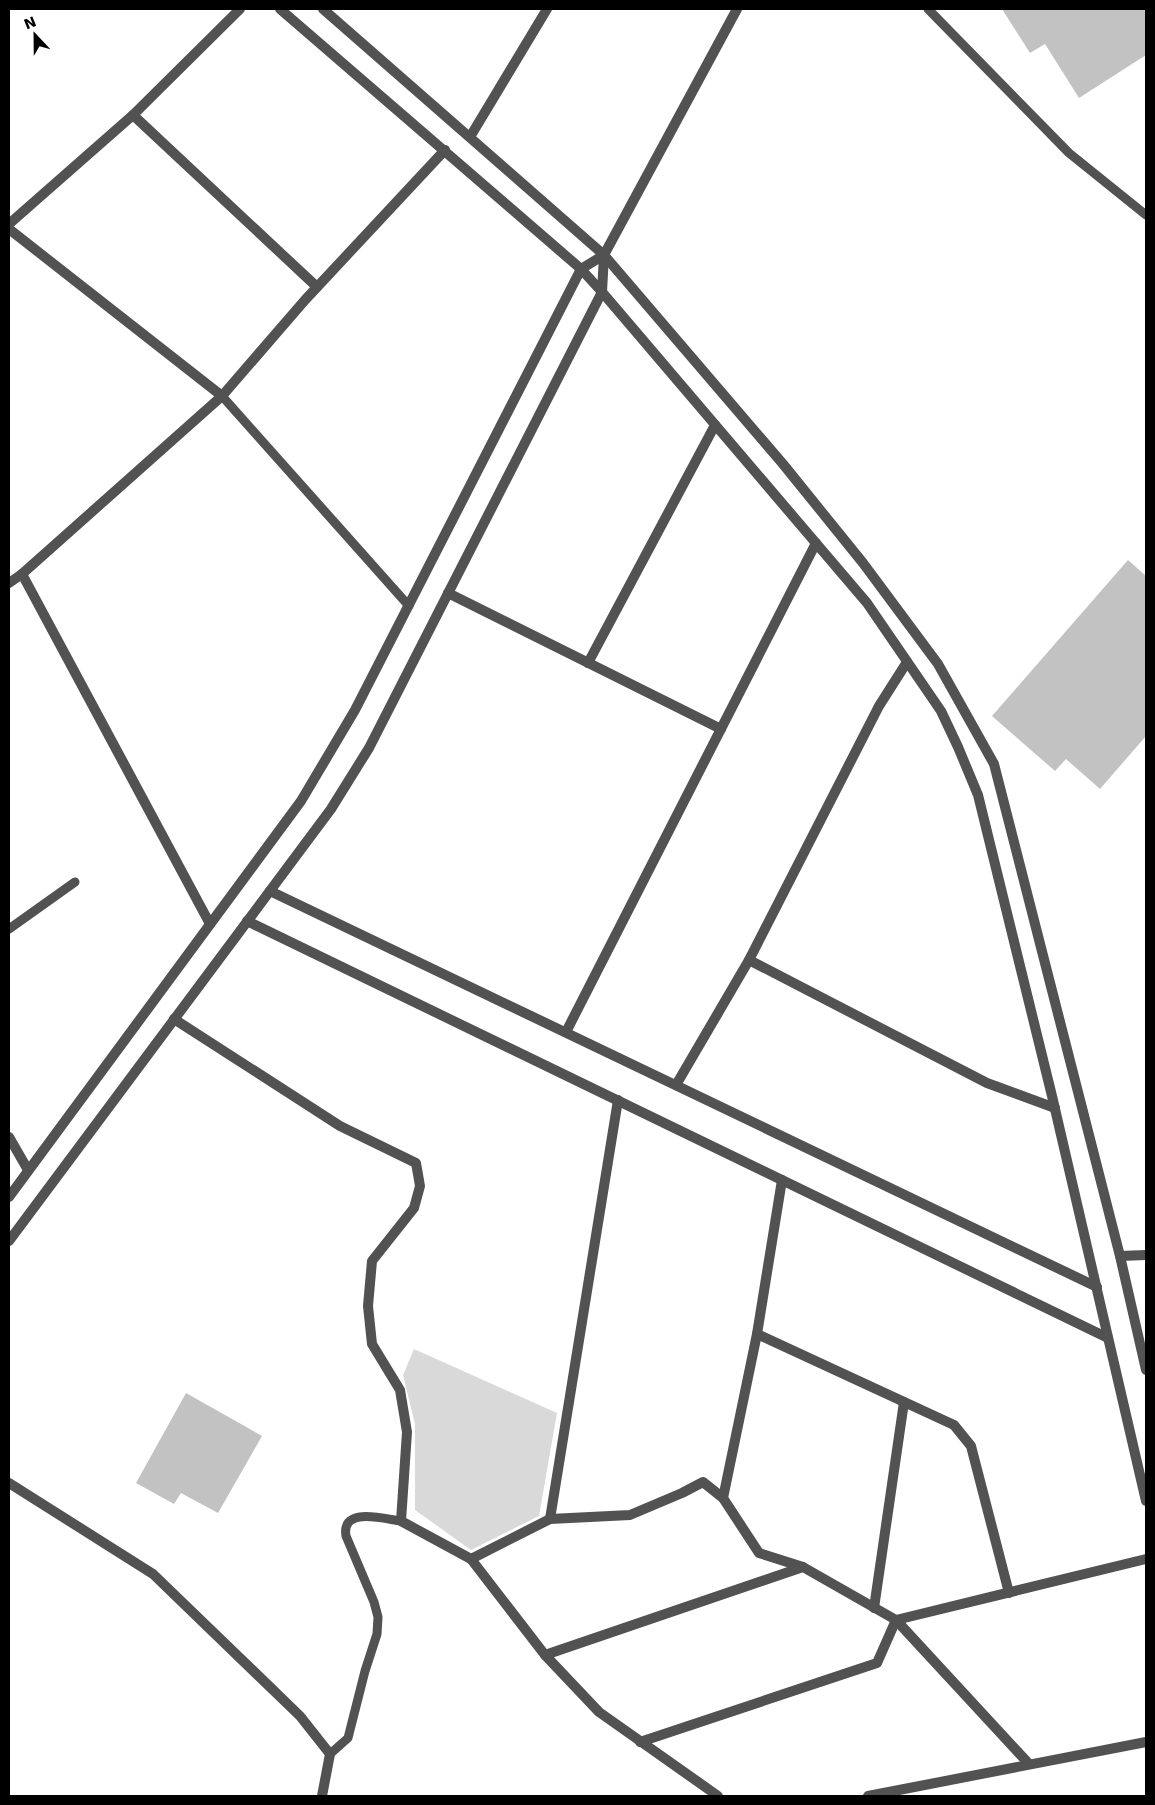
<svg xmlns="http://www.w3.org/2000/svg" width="1155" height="1805" viewBox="0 0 1155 1805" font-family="'DejaVu Sans',sans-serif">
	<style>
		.green { fill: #d9d9d9 }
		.building { fill: #c2c2c2 }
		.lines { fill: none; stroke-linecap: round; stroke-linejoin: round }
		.service { stroke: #525252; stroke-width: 9 }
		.minor { stroke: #525252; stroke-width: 10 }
		.tertiary { stroke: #525252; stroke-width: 10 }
	</style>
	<rect width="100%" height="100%" fill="#fff"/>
	<!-- green -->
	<polygon class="green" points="414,1349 557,1413 539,1516 471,1550 415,1510 415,1424 403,1375"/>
	<!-- building -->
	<g class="building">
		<polygon points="1002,9 1146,9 1146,55 1079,98 1045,44 1030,53"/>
		<polygon points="1128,560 1146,576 1146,736 1100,789 1066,759 1055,771 992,716"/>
		<polygon points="186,1393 262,1436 218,1513 181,1493 174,1504 136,1483"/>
	</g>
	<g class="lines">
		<!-- service -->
		<g class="service">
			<polyline points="928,9 1069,153 1146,215"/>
			<polyline points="222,396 409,606"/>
			<polyline points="9,929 75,882"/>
			<path d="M330,1754L348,1738L365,1671L377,1634L378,1617L374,1602L346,1536C341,1506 384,1519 401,1521"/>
		</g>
		<!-- minor -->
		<g class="minor">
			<polyline points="133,115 317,287"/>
			<polyline points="470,137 547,9"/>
			<polyline points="9,224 133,115 240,9"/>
			<polyline points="9,229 222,396"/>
			<polyline points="22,574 210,924"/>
			<polyline points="9,583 22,574 222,396 305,300 445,150"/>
			<polyline points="448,593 721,729"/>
			<polyline points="588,663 715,425"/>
			<polyline points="270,891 1097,1287"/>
			<polyline points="247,921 1108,1338"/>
			<polyline points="749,960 987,1083 1055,1108"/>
			<polyline points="174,1019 340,1126 416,1163 420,1186 414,1208 372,1261 368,1306 372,1344 400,1390 407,1432 401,1521 471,1559 545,1655 599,1712 718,1796"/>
			<polyline points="566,1032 816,543"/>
			<polyline points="676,1085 749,960 879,706 907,662"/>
			<polyline points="9,1137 28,1170"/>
			<polyline points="9,1197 301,801 355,710 581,269 604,255"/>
			<polyline points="9,1241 331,809 369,748 602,292 604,255 737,9"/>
			<polyline points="1120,1256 1146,1255"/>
			<polyline points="757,1334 954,1425 971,1446 1009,1593"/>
			<polyline points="9,1483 153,1574 300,1716 330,1754 322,1796"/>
			<polyline points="723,1498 757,1334 782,1180"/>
			<polyline points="550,1519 618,1100"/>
			<polyline points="471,1559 550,1519 630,1515 682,1493 703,1482 723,1498 759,1553 803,1567"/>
			<polyline points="874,1608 904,1402"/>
			<polyline points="545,1655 803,1567 896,1620 877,1663 640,1742"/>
			<polyline points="1029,1764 896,1620 1146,1559"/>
			<polyline points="868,1796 1146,1742"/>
		</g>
		<!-- tertiary -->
		<g class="tertiary">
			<polyline points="280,9 581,269 602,292 867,603 941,711 958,747 978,795 1052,1096 1146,1501"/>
			<polyline points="323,9 604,255 783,464 863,563 938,664 994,764 1120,1256 1146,1370"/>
		</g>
	</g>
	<!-- border -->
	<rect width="1155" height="1805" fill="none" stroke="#000000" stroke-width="20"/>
	<!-- north arrow -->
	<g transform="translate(35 35) rotate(338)" stroke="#ffffff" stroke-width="4" paint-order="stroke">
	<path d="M0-4L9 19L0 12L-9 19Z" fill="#000000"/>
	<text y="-8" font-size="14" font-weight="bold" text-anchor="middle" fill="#000000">N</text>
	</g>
</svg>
